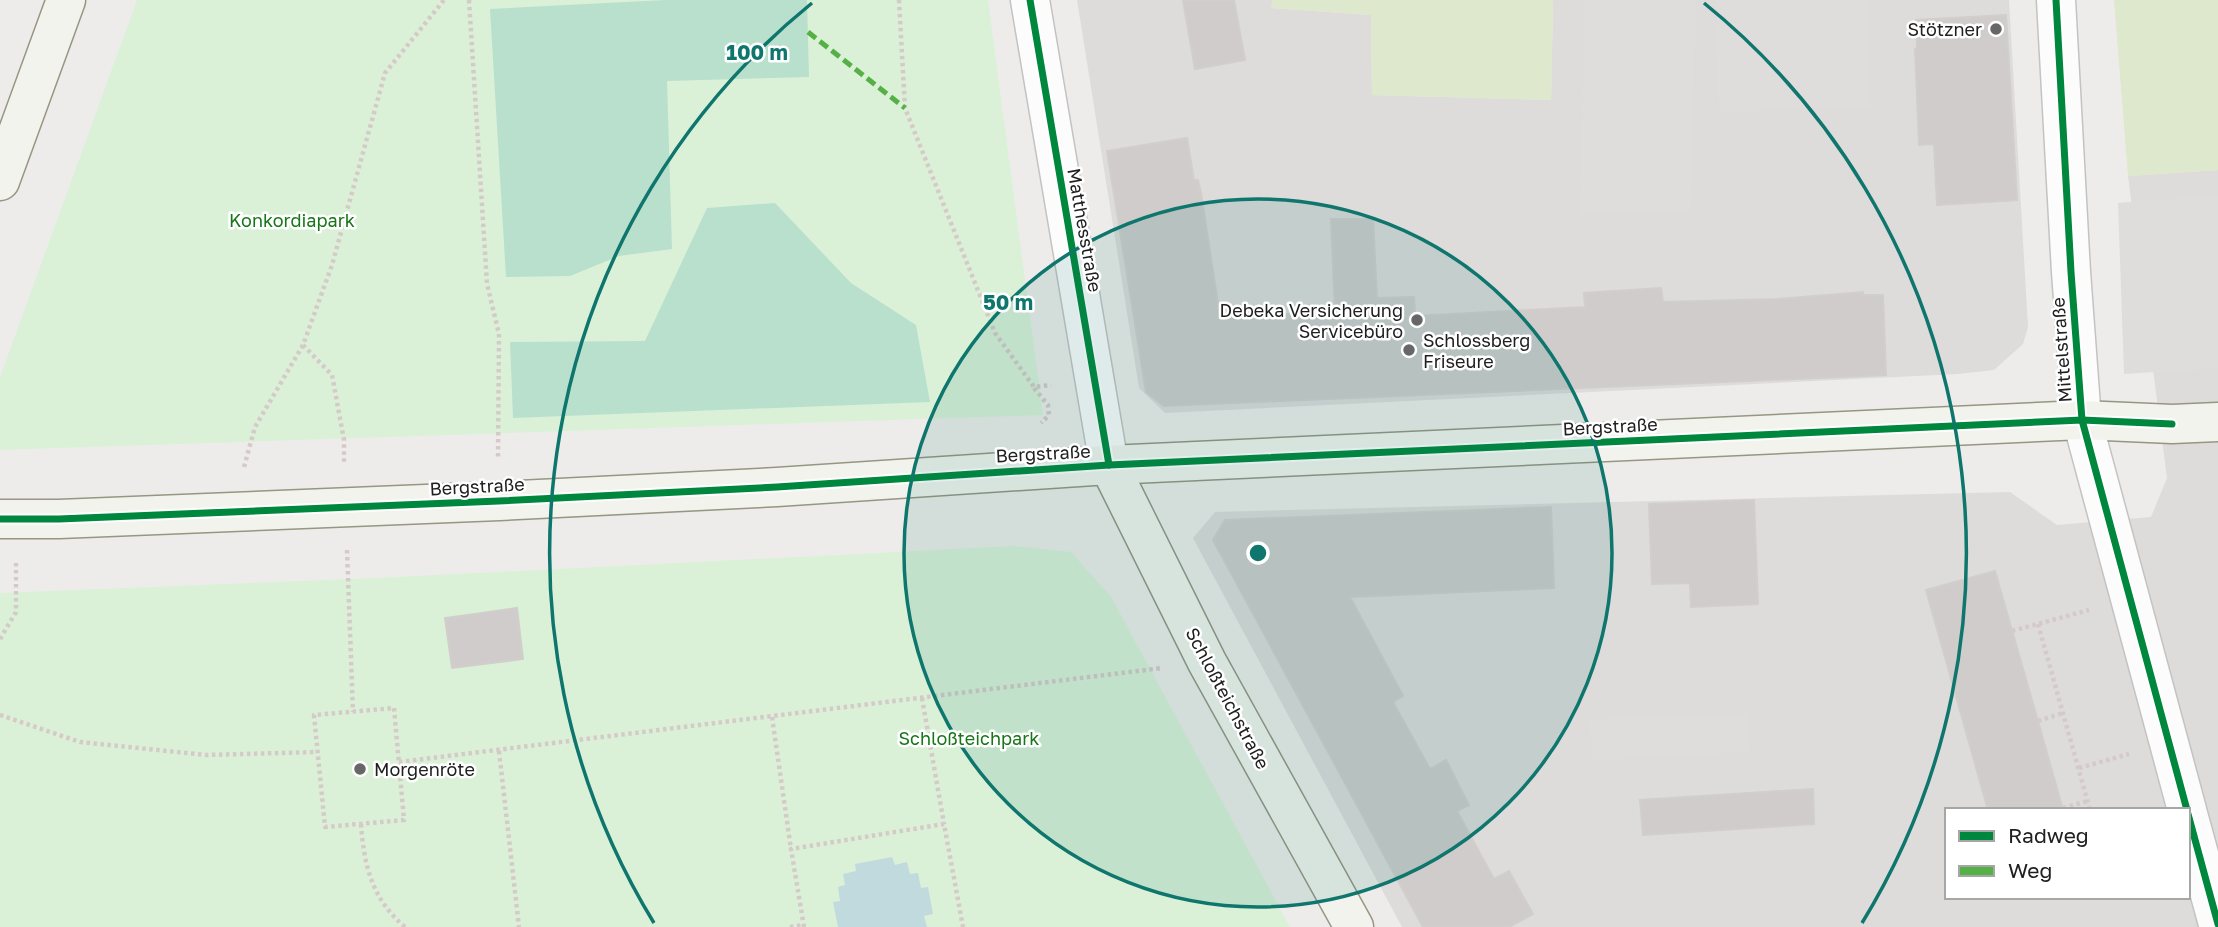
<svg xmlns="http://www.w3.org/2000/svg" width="2218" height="927" viewBox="0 0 2218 927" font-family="'Golos Text',sans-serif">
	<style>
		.residential { fill: #dddcdb; fill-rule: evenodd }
		.grass { fill: #dde8cc }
		.park { fill: #daf1d8 }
		.pitch { fill: #b9e0cd }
		.parking { fill: #dedddc }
		.water { fill: #c0dade }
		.building { fill: #cfcccb; stroke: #d1cecb; stroke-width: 2 }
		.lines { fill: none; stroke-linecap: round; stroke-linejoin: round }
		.street-casing { stroke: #c4c3c2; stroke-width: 41 }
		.secondary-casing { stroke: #969683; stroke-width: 41 }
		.path { stroke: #d6cac9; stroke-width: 4.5; stroke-dasharray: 3.5 3.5; stroke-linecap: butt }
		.street { stroke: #fcfcfc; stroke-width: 38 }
		.secondary { stroke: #f3f3ed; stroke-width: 38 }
		.quiet { stroke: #55b145; stroke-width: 5; stroke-dasharray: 10 5; stroke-linecap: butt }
		.cycleway-casing { stroke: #fff; stroke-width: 11 }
		.cycleway { stroke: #00873e; stroke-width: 7 }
		.ring { fill: none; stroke: #0f766e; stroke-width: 3.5 }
		.poi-dot { fill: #686767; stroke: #fff; stroke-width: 2.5 }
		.labels { text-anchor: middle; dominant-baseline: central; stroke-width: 5; stroke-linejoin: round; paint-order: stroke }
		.poi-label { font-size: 18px; fill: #202020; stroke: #fff; text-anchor: end }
		.park-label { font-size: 18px; fill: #177618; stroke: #fff }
		.street-label { font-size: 18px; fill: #202020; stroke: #fff }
		.centre { fill: #0f766e; stroke: #fff; stroke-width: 3.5 }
		.ring-label { font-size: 21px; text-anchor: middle; font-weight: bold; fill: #0f766e; stroke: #fff; stroke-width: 5; stroke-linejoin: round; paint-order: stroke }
	</style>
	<rect width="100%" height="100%" fill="#eeecea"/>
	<!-- residential -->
	<g class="residential">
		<polygon points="1077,0 1272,0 1272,8 1371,15 1372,95 1551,100 1553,0 2009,0 2028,327 2023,344 1994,370 1958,374 1165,413 1139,388"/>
		<path d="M2218,170V927H1402L1193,538L1215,512L2010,492L2057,525L2151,517L2167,478L2128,176ZM1947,810H2188V897H1947Z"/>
	</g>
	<!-- grass -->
	<g class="grass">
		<polygon points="1272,0 1553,0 1551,100 1372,95 1371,15 1271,8"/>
		<polygon points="2114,0 2218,0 2218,170 2128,176"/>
	</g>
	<!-- park -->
	<g class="park">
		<polygon points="137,0 988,0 1043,415 0,450 0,377"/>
		<polygon points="1014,546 1071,552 1111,597 1290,927 0,927 0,593 376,578"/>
	</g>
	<!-- pitch -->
	<g class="pitch">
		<polygon points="665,0 807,0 809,77 667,81 672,249 619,256 570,276 506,277 490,9"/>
		<polygon points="775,203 851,283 916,325 930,402 513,418 510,342 645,341 707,208"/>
	</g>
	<!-- parking -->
	<g class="parking">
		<polygon points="1584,0 1696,0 1690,214 1581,214"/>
		<polygon points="1716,0 1867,0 1869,107 1719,112"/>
		<polygon points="2218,195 2218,368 2124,374 2118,203"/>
		<polygon points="1748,715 1750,752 1592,760 1590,719"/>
	</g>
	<!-- water -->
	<polygon class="water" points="892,857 895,865 907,862 910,874 918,873 921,888 928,887 933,914 924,916 927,927 838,927 833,902 840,901 838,887 845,885 843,874 856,871 855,864"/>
	<!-- building -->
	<g class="building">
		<polygon points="1183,0 1234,0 1245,60 1195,69"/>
		<polygon points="2006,15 2017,200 1937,205 1934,144 1919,145 1915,49 1917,49 1916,20"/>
		<polygon points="1187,138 1194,180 1198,180 1201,193 1220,317 1335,312 1331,219 1373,219 1377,298 1414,297 1415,316 1585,307 1584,293 1661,288 1663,302 1778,299 1863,292 1863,295 1883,295 1886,375 1164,406 1146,392 1107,151"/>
		<polygon points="1754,500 1758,604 1691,607 1690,583 1652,584 1649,504"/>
		<polygon points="1551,507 1554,588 1350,597 1403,696 1393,702 1430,769 1446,760 1469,805 1457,811 1494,879 1509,871 1533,914 1509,927 1423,927 1213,540 1225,520"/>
		<polygon points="1995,571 2038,721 2063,810 1988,810 1926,590"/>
		<polygon points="517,608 523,659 452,668 445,618"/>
		<polygon points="1813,789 1814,824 1643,835 1640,800"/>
	</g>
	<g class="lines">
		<defs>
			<g id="street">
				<polyline points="1030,0 1109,465"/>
				<polyline points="2056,0 2071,272 2082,420 2187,810"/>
				<polyline points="2188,814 2218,924"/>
			</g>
			<g id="secondary">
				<polyline points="0,181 66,0"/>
				<polyline points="1109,465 1207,662 1354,927"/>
				<polyline points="0,519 59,519 499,501 777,487 1109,465 2082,420 2172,424 2218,422"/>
			</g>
		</defs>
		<!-- street casing -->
		<use href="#street" class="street-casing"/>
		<!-- secondary casing -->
		<use href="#secondary" class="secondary-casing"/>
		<!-- path -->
		<g class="path">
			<polyline points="469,0 487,284 499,334 498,459"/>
			<polyline points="899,0 905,108 995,333 1034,387 1051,385"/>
			<polyline points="303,345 332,375 344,440 344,464"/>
			<polyline points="1034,388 1048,405 1049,415 1041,423"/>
			<polyline points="244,467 255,427 303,345 332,265 385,73 444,0"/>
			<polyline points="347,550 353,712"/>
			<polyline points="2038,624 2090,810"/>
			<polyline points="2012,631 2089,610"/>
			<polyline points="0,639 16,612 16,563"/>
			<polyline points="922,698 944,824"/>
			<polygon points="394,708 404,820 325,827 314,715"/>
			<polyline points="0,715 80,742 206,755 317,752"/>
			<polyline points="772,717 791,849"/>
			<polyline points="2038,721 2063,713"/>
			<polyline points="499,751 519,927"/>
			<polyline points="399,762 1162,668"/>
			<polyline points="2079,768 2129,754"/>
			<polyline points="2063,808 2088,801"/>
			<path d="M361,824C364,866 372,899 405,927"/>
			<polyline points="790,927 803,925"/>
			<polyline points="804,927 791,849 944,824 963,927"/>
		</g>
		<!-- street -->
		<use href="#street" class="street"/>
		<!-- secondary -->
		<use href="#secondary" class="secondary"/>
		<!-- quiet -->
		<polyline class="quiet" points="808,32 905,108"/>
		<defs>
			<g id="cycleway">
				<polyline points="1030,0 1109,465"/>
				<polyline points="2056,0 2071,272 2082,420 2187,810"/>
				<polyline points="0,519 59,519 499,501 777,487 1109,465 2082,420 2172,424"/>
				<polyline points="2188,814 2218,924"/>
			</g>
		</defs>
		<!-- cycleway casing -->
		<use href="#cycleway" class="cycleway-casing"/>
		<!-- cycleway -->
		<use href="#cycleway" class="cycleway"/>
	</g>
	<!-- distance rings -->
	<circle cx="1258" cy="553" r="354" fill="#0f766e" fill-opacity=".12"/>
	<g class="ring">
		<circle cx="1258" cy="553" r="354"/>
		<path d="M654 923A708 708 0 0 1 812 3M1704 3A708 708 0 0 1 1862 923"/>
	</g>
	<!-- markers -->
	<g class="poi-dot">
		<circle cx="1996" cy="29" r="7"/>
		<circle cx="1417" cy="320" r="7"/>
		<circle cx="1409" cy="350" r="7"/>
		<circle cx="360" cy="769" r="7"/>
	</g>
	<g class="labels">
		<!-- poi labels -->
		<g class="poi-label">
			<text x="1982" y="29">Stötzner</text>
			<text x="1403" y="310">Debeka Versicherung<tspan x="1403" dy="21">Servicebüro</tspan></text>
			<text x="1423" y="340" text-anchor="start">Schlossberg<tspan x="1423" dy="21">Friseure</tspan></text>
			<text x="374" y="769" text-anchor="start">Morgenröte</text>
		</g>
		<!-- park labels -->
		<g class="park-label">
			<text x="292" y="220">Konkordiapark</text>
			<text x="969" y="738">Schloßteichpark</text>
		</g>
		<!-- street labels -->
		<g class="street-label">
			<text transform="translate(1085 230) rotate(80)">Matthesstraße</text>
			<text transform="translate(2061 350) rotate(-94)">Mittelstraße</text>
			<text transform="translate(1610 426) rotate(-3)">Bergstraße</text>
			<text transform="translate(1043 453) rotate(-3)">Bergstraße</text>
			<text transform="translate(477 486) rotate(-3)">Bergstraße</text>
			<text transform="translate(1228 698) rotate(62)">Schloßteichstraße</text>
		</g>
	</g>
	<circle cx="1258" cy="553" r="10" class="centre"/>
	<g class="ring-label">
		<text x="757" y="60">100 m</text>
		<text x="1008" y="310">50 m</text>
	</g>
	<!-- legend -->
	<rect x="1945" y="808" width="245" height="91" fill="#ffffff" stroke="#a6a6a6" stroke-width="2"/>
	<rect x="1959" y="831" width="35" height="10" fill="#00873e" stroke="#a6a6a6" stroke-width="2"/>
	<text x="2008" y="843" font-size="21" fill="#202020">Radweg</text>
	<rect x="1959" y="866" width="35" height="10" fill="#55b145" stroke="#a6a6a6" stroke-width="2"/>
	<text x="2008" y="878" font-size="21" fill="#202020">Weg</text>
</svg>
